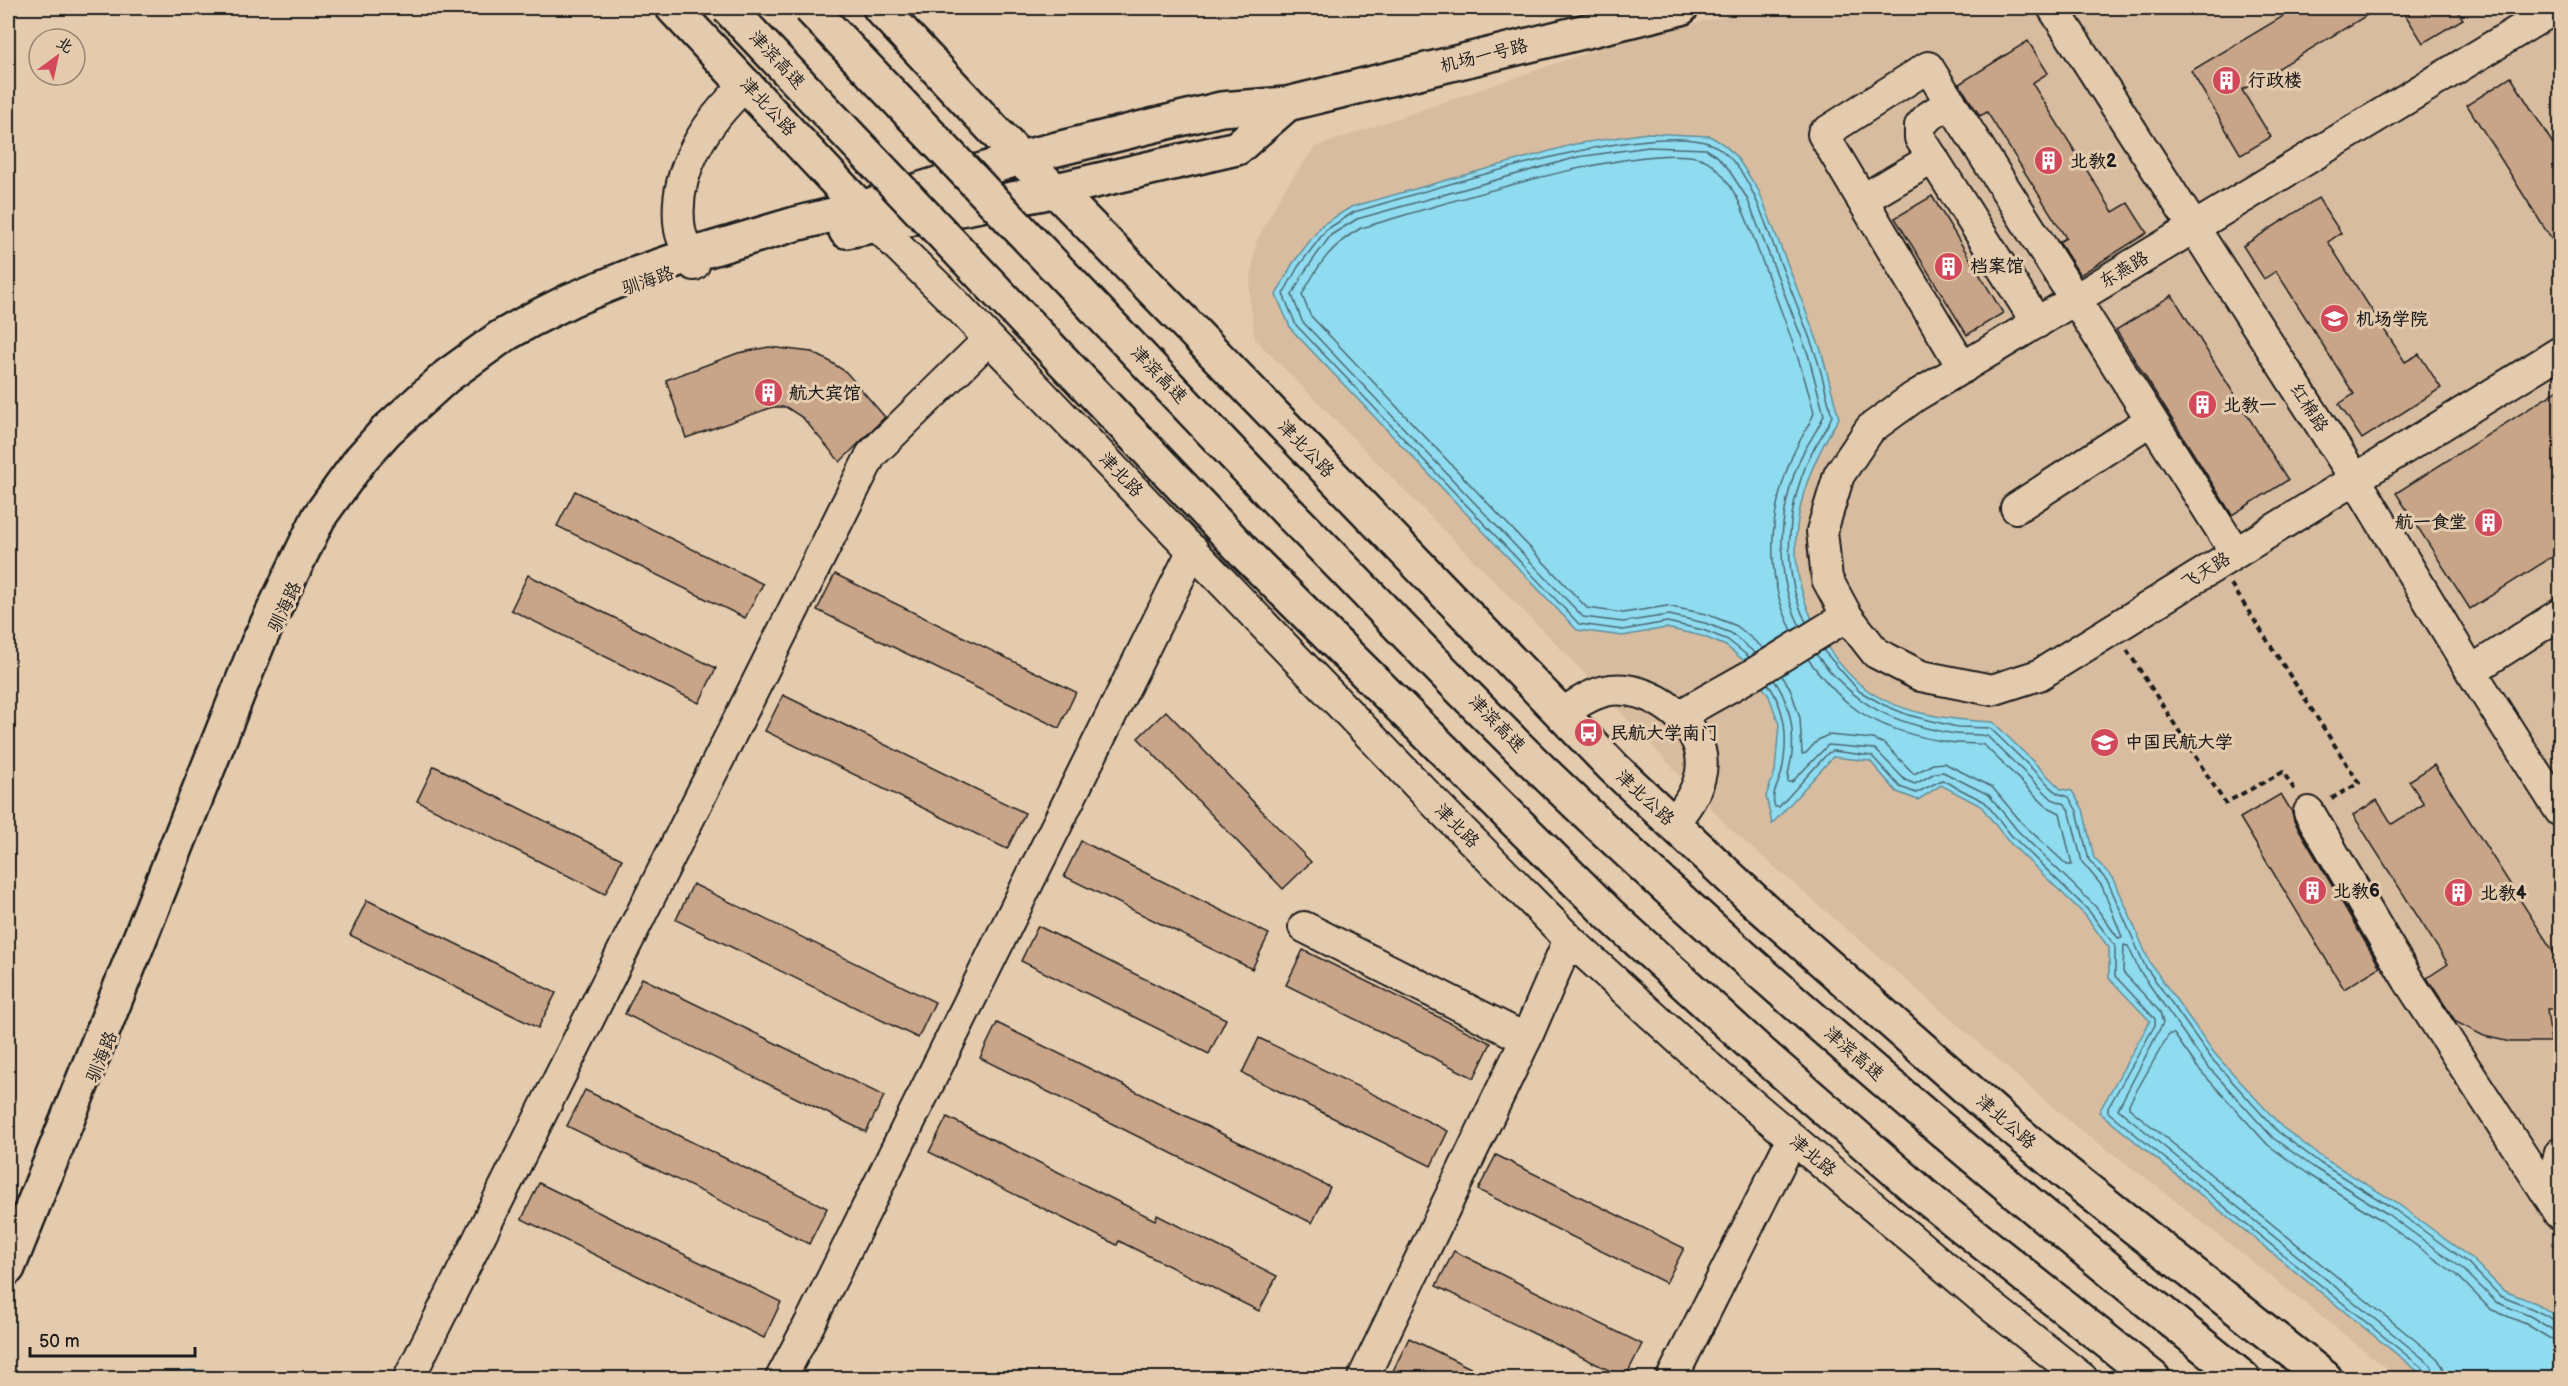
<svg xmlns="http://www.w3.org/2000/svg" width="2568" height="1386" viewBox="0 0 2568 1386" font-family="'Balsamiq Sans','LXGW WenKai TC',sans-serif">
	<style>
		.built { fill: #d8bc9f }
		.water { fill: #8fdbf0; stroke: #618f9b; stroke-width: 1.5 }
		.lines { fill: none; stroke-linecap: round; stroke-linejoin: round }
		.shore { stroke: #4a6871; stroke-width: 1.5 }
		.building { fill: #c8a489; stroke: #1c1c1c; stroke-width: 1.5 }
		.minor-casing { stroke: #1c1c1c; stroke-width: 34 }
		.major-casing { stroke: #1c1c1c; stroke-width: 38 }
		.highway-casing { stroke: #1c1c1c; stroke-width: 38 }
		.path { stroke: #1c1c1c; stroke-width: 4; stroke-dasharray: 6 4.5; stroke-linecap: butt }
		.minor { stroke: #e5cbad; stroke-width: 30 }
		.major { stroke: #e5cbad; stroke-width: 33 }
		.highway { stroke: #e5cbad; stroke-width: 33 }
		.highway-bridge-casing { stroke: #1c1c1c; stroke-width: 38; stroke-linecap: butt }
		.highway-bridge { stroke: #e5cbad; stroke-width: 33 }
		.labels { text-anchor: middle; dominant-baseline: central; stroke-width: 6; stroke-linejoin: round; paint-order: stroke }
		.street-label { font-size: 18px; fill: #1c1c1c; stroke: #e5cbad }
		.poi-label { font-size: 18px; font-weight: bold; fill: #1c1c1c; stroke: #e5cbad; text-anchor: start }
	</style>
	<rect width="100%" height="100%" fill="#e5cbad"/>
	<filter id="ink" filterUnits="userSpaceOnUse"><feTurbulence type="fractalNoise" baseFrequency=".0167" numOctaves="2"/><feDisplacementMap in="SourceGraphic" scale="12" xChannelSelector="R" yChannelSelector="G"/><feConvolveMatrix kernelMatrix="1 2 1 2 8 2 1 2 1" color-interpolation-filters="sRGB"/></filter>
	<g filter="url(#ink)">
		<!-- built -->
		<polygon class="built" points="1760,8 2560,8 2560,1378 2399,1378 2150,1181 2075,1126 1727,826 1570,658 1255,339 1249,291 1256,242 1283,191 1315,147 1626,39"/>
		<!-- water -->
		<g class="water">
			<path d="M1647,133L1710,136L1726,146L1738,159L1759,191L1821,350L1839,418C1797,484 1778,556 1817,629C1828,650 1843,670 1862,686C1897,714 1950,720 1993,722L2061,789L2072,791L2083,809L2094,858L2114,879L2150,963L2215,1054L2282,1127L2323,1158L2394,1201L2472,1259L2504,1291L2536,1303L2560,1319V1378H2426L2099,1112L2150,1021L2109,978V948L2085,915L2007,840L1981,806L1941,785L1918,800L1897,792L1870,761L1833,757L1772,824L1766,796L1775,771L1779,724L1769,696L1743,660L1726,646L1702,636L1666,628L1623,636L1577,630L1291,329L1276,295L1293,263L1322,225L1351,207L1575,144Z"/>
			<polygon points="191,1370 248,1375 254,1378 130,1378 134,1375"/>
		</g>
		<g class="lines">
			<!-- shore -->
			<g class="shore">
				<path d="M1763,648L1737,626L1706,614L1667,606L1623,613L1587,608L1310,315L1302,295C1318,265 1331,245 1361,228C1418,212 1668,130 1710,163C1738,184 1750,231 1763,263C1782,313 1801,361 1814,413C1808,429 1797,443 1791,459C1769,513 1764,578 1792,630"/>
				<polyline points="1823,650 1859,691 1884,705 1908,715 1957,727 1990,728 2057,793 2069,797 2077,811 2089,860 2108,882 2145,966 2211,1058 2277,1131 2320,1163 2391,1207 2468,1263 2500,1296 2533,1309 2560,1323"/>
				<path d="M1755,653L1731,633L1705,623L1669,615L1623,622L1583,617L1302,321L1292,295L1305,271L1331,235L1357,219L1578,157L1648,147L1706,149L1717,156L1727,167L1747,198L1808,354L1824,415C1818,430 1807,444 1800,459C1778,511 1774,575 1800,626"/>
				<path d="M1749,657L1728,640L1703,630L1667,622L1623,630L1579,624L1296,325L1283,294L1298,267L1326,230L1354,212C1421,194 1668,110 1720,149C1751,172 1765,223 1778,257C1790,288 1803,319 1814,350C1822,371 1826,394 1832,416C1825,433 1813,447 1806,465C1786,515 1782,573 1806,622"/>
				<path d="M1782,676L1790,688L1800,718L1802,754L1806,753L1818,740L1828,735L1873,739L1885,744L1914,774L1933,764L1944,763L1992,787L2023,824L2067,865H2072L2060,813L2046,806L1984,745C1975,743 1966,744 1956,743C1921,739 1876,727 1849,704C1833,691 1820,675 1808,659"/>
				<path d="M1774,680C1790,702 1794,728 1792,754C1791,763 1787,774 1788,782H1792L1828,745L1875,749L1905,780L1915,784L1935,773L1943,772L1989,795L2017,830L2095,906L2118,938L2122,937L2102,886L2082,862L2070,813L2065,804L2052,799L1987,736C1977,734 1965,735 1955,734C1891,723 1855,706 1816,654"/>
				<path d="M1768,684C1786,709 1788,741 1782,771C1779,785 1770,793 1775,807H1779L1828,753L1833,751L1872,756L1900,787L1916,793L1942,780L1985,802L2011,835L2089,911L2115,946V976L2155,1019V1025L2108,1108V1112L2426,1371L2429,1378"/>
				<polyline points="2437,1378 2431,1365 2118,1109 2163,1023 2160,1012 2123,972 2124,945 2128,946 2139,970 2204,1062 2273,1138 2316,1169 2386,1213 2463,1269 2496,1302 2530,1316 2553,1330 2560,1331"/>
				<polyline points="2446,1378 2443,1367 2437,1358 2129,1108 2129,1104 2169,1034 2174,1034 2198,1068 2268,1145 2311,1176 2381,1220 2457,1275 2490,1309 2526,1324 2549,1338 2560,1340"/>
			</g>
		</g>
		<!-- building -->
		<g class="building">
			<polygon points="2297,8 2379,8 2242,90 2271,137 2241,155 2191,71"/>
			<polygon points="2401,8 2455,8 2463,19 2423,43"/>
			<polygon points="2028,41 2048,73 2032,83 2113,212 2128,203 2147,233 2080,275 2059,242 2066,238 1987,112 1980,116 1959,84"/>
			<polygon points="2511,77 2560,155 2560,253 2467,105"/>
			<polygon points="1932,196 2003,313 1967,335 1895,218"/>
			<polygon points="2318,198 2341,233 2328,242 2405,362 2419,354 2441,388 2362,439 2339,404 2354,394 2276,271 2264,279 2243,246"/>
			<polygon points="2172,295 2288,480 2232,515 2116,330"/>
			<polygon points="769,347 812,352 829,361 846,372 885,417 840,462 803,418 786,407 773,407 686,438 666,380 738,353"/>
			<polygon points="2560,389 2560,552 2470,609 2396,493"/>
			<polygon points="575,491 763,584 745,618 557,526"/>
			<polygon points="835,574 1076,692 1059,728 817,610"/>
			<polygon points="528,575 716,668 699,703 511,610"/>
			<polygon points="783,695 1025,813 1007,849 765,731"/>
			<polygon points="1166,711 1311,862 1283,889 1138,738"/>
			<polygon points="2434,765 2560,962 2560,1009 2547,1009 2551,1042 2510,1042 2484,1036 2456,1022 2427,978 2448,964 2353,815 2377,800 2392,824 2424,804 2409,781"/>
			<polygon points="434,766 622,859 605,894 417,801"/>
			<polygon points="2281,794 2292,812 2294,821 2380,967 2344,989 2240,818"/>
			<polygon points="1081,841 1269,934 1252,969 1064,876"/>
			<polygon points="693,884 935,1002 918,1038 676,920"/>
			<polygon points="367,900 556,993 538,1028 350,935"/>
			<polygon points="1038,926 1226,1019 1209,1054 1021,961"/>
			<polygon points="1303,950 1491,1043 1474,1078 1286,985"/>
			<polygon points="642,978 884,1096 866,1132 625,1014"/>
			<polygon points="997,1023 1330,1187 1312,1223 980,1058"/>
			<polygon points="1259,1038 1448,1131 1431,1166 1242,1073"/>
			<polygon points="585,1090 827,1208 809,1244 567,1126"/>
			<polygon points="947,1117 1155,1220 1157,1215 1277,1276 1259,1311 1119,1241 1117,1245 929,1152"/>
			<polygon points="1496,1155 1684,1248 1666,1283 1478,1190"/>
			<polygon points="539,1183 781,1302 764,1338 522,1219"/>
			<polygon points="1454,1251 1642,1344 1625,1378 1436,1286"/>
			<polygon points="1409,1338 1491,1378 1402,1378 1392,1373"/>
		</g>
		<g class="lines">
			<defs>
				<g id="minor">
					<polyline points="2053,8 2356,480 2471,671 2560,811"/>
					<polyline points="2556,8 1914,397 1870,429 1839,475 1822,531 1827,579 1847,616 1876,653 1921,676 1992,690 2039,675 2560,352"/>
					<polyline points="1951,102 1928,117 1920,126 1920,138 2037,323"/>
					<polyline points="1862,200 1933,158"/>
					<polyline points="877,226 949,297 1430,798 1569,939 1721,1078 1991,1306 2082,1378"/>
					<path d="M694,265C690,253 682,242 680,230C671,173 706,121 747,84"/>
					<polyline points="1963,368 1823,134 1928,67 2235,552"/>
					<polyline points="2016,508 2151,420"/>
					<polyline points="2471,671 2560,614"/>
					<path d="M1561,715C1574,705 1589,695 1605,691C1648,681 1709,725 1701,772C1698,791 1685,809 1673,824"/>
					<polyline points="1680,715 1753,674 1847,616"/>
					<polyline points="2309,812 2408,980 2548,1195"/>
					<polyline points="1304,927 1526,1039 1363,1378"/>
					<polyline points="1526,1039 1569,939"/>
					<polyline points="2560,1153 2548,1195 2560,1214"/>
					<polyline points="409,1378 871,455 989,339"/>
					<polyline points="781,1378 810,1323 1193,550"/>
					<polyline points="1672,1378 1792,1139"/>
				</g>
				<g id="major">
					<polyline points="673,8 873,221"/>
					<polyline points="880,8 1020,158 1056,191 1191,329 1613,767 1756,902 2005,1122 2066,1173 2325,1378"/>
					<polyline points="846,231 1043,193 1237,148 1287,104"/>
					<polyline points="8,1268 258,643 319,517 361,459 386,431 447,376 501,337 531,320 571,300 630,276 691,255 795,224 861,208 1020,158 1221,109 1287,104 1681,8"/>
				</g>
				<g id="highway">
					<path d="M1291,515C1379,604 1464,696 1554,782C1774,992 2006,1188 2243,1378"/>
					<polyline points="1248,556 1610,915 1761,1053 1927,1198 2153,1378"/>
				</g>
			</defs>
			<!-- minor casing -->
			<use href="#minor" class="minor-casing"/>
			<!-- major casing -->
			<use href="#major" class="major-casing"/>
			<!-- highway casing -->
			<use href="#highway" class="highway-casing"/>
			<!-- path -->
			<g class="path">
				<polyline points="2231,584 2359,783 2331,799"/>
				<polyline points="2127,650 2225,803 2283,772 2296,792"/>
			</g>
			<!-- minor -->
			<use href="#minor" class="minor"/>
			<!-- major -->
			<use href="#major" class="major"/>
			<!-- highway -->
			<use href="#highway" class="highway"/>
			<defs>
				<g id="highway-bridge">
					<polyline points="728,8 1248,556"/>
					<polyline points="810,8 1291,515"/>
				</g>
			</defs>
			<!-- highway-bridge casing -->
			<use href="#highway-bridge" class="highway-bridge-casing"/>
			<!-- highway-bridge -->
			<use href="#highway-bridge" class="highway-bridge"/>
		</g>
	</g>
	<!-- icons -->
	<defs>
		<symbol id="building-disc" viewBox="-11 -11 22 22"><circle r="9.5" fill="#d1495b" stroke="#e5cbad"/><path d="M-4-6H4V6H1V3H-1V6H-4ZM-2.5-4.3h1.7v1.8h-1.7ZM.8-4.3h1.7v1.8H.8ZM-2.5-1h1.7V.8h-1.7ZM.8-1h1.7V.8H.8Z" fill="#fff"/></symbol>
		<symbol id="university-disc" viewBox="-11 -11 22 22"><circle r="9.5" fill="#d1495b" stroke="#e5cbad"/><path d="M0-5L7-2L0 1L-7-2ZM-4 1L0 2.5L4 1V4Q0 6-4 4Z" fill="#fff"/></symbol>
		<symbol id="bus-disc" viewBox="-11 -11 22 22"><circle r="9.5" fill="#d1495b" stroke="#e5cbad"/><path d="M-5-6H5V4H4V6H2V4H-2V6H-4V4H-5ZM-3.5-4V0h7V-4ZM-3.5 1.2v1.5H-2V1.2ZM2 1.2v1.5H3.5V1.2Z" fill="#fff"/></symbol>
	</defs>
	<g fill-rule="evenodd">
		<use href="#building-disc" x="2210" y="64" width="33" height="33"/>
		<use href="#building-disc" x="2032" y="144" width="33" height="33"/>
		<use href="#building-disc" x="1932" y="250" width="33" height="33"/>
		<use href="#university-disc" x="2318" y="302" width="33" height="33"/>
		<use href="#building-disc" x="752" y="376" width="33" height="33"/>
		<use href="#building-disc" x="2186" y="388" width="33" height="33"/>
		<use href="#building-disc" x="2472" y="506" width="33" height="33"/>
		<use href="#bus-disc" x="1572" y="716" width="33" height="33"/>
		<use href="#university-disc" x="2088" y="726" width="33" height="33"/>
		<use href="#building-disc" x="2296" y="874" width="33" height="33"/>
		<use href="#building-disc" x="2442" y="876" width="33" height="33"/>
	</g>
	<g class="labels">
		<!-- street labels -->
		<g class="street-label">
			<text transform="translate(1484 56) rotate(-14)">机场一号路</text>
			<text transform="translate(777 60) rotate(47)">津滨高速</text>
			<text transform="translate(768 107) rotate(47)">津北公路</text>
			<text transform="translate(2124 270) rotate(-31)">东燕路</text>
			<text transform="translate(648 281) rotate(-19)">驯海路</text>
			<text transform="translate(1159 375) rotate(46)">津滨高速</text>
			<text transform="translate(2309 408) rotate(57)">红棉路</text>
			<text transform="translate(1306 449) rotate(46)">津北公路</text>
			<text transform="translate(1121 475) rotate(46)">津北路</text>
			<text transform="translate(2206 571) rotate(-32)">飞天路</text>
			<text transform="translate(285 607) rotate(-65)">驯海路</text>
			<text transform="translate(1497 724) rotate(46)">津滨高速</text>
			<text transform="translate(1645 798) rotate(43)">津北公路</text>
			<text transform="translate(1457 826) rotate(45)">津北路</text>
			<text transform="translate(1854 1054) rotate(41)">津滨高速</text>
			<text transform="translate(102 1057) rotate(-68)">驯海路</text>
			<text transform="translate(2006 1122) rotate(41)">津北公路</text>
			<text transform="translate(1813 1156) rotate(40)">津北路</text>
		</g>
		<!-- poi labels -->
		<g class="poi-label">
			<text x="2248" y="80">行政楼</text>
			<text x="2070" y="161">北教2</text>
			<text x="1970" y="266">档案馆</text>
			<text x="2356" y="319">机场学院</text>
			<text x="789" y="393">航大宾馆</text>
			<text x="2223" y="405">北教一</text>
			<text x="2467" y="522" text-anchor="end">航一食堂</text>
			<text x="1610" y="733">民航大学南门</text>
			<text x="2125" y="742">中国民航大学</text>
			<text x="2333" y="891">北教6</text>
			<text x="2480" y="893">北教4</text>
		</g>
	</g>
	<!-- margin -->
	<rect width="2568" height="1386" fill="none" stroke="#e5cbad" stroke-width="30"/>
	<rect x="15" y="15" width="2538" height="1356" fill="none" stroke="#1c1c1c" stroke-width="2" filter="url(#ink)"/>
	<!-- north arrow -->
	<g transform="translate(57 57) rotate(33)"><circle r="28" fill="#e5cbad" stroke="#958573" stroke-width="1.5"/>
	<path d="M0-4.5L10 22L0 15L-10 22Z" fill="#d1495b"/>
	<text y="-9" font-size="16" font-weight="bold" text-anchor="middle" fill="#1c1c1c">北</text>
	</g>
	<!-- scale -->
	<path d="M30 1347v9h165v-9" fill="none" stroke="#1c1c1c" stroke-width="3"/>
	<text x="39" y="1347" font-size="18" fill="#1c1c1c" stroke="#e5cbad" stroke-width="4.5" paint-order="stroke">50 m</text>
</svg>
